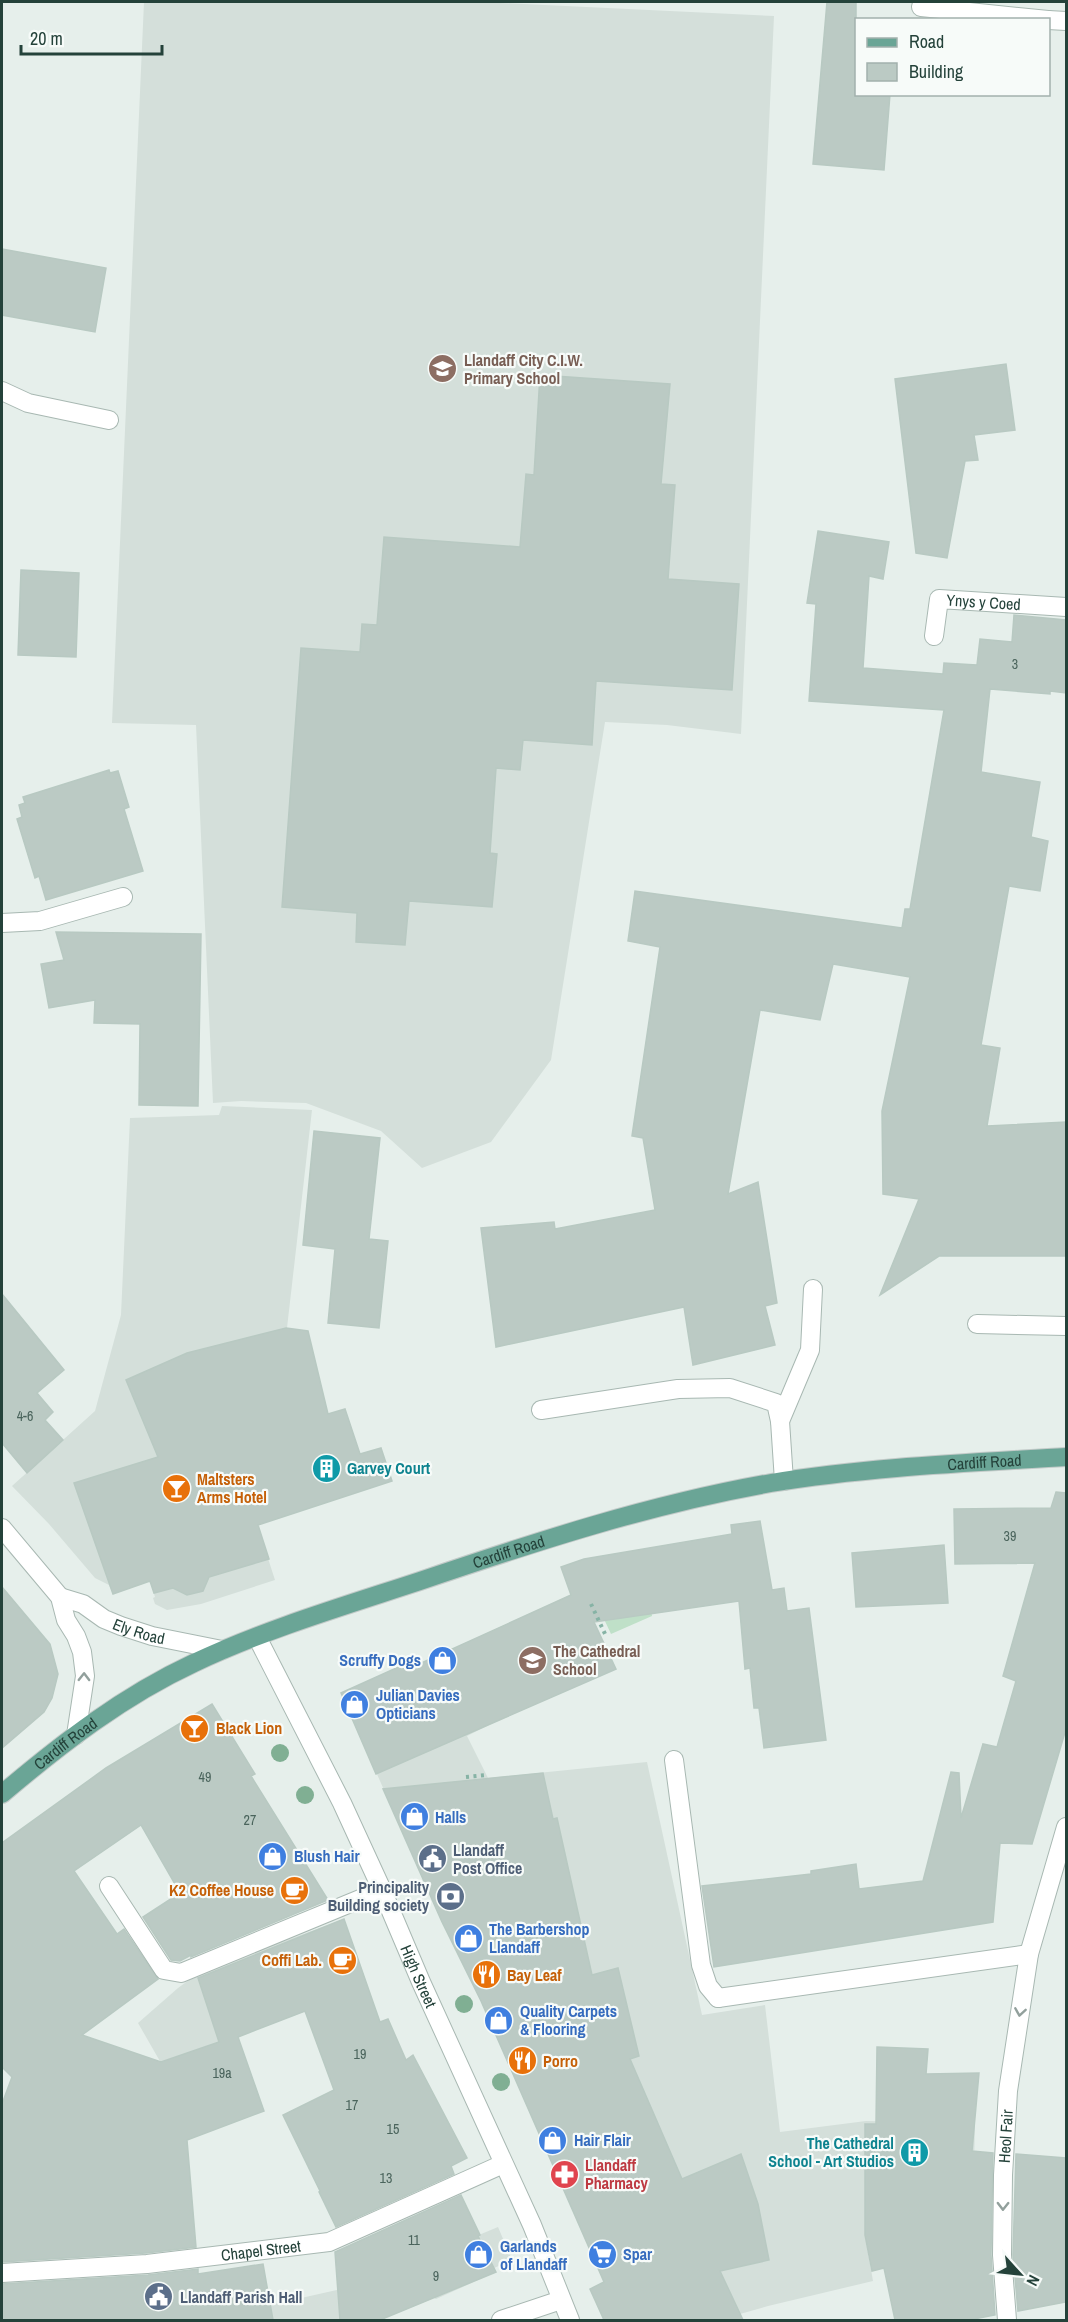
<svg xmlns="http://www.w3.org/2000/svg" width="1068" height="2322" viewBox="0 0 1068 2322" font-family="'Archivo Narrow',sans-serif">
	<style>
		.built { fill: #d4dfda }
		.green { fill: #bfe0c8 }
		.building { fill: #bbcac4; stroke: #b8c9c2; stroke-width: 1.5 }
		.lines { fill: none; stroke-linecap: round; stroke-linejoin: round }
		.service-casing { stroke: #a8b8b2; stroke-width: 20 }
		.minor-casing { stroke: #a8b8b2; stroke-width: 20 }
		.primary-casing { stroke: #c2cac8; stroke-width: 20 }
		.path { stroke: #86b3a5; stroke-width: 4; stroke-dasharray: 3 4.5; stroke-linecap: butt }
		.service { stroke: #fff; stroke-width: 18 }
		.minor { stroke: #fff; stroke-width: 18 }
		.primary { stroke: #6aa596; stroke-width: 18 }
		.tree { fill: #80af93 }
		.oneway { stroke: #92a09c }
		.labels { text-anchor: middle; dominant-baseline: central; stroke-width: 4.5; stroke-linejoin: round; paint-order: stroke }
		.number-label { font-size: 14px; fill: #4a645c }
		.education-label { font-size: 16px; font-weight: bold; fill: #785e54; stroke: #f7fbf9; text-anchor: start }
		.street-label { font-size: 16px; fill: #24423a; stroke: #f7fbf9 }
		.culture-label { font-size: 16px; font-weight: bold; fill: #0d838f; stroke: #f7fbf9; text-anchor: start }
		.food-label { font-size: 16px; font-weight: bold; fill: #c56008; stroke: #f7fbf9; text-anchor: start }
		.shop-label { font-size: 16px; font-weight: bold; fill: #366cbe; stroke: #f7fbf9; text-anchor: start }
		.service-label { font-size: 16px; font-weight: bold; fill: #4e5e75; stroke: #f7fbf9; text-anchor: start }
		.health-label { font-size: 16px; font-weight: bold; fill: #be3a42; stroke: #f7fbf9; text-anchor: start }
	</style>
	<rect width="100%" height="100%" fill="#e6efeb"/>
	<!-- built -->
	<g class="built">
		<polygon points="144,2 481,2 774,16 741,734 667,725 605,722 551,1060 491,1142 422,1168 381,1131 306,1103 241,1101 213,1103 196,725 112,723"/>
		<polygon points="222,1106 312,1110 287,1328 232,1447 275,1580 201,1604 167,1610 155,1604 153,1598 155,1597 150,1581 113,1594 109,1585 95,1578 49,1524 12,1486 95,1411 121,1315 130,1118 219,1115"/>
		<polygon points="579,1591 495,1722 467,1736 488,1778 647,1762 702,2015 765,2005 780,2132 866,2121 975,2123 973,2209 865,2235 873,2281 768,2306 740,2314 726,2320 604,2320 590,2289 604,2282 481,2001 443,1923 341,1693 416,1659 417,1665"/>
		<polygon points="344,1919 368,1987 238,2037 237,2035 161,2063 138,2023 178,1988 200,1972"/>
		<polygon points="498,2227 512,2260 494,2268 496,2272 436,2299 434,2298 380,2320 273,2320 270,2305 359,2285"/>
	</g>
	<!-- green -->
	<polygon class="green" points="647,1581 652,1616 611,1634 596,1602"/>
	<!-- building -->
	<g class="building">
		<polygon points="827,2 856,2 856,94 890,94 884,170 813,164"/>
		<polygon points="2,249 106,268 95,332 2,315"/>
		<polygon points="1006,364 1015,430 974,435 978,460 965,461 947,558 916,553 895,379"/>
		<polygon points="540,375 670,384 661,484 675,485 668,579 739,584 732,690 596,681 592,745 523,740 520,770 496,768 490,853 497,854 492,907 409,901 405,945 356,942 357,913 282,907 301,648 360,652 362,624 377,625 384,537 520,547 526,474 534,475"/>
		<polygon points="818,531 889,542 883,579 869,576 863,668 943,674 944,663 977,665 980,639 1012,642 1014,615 1066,620 1066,693 1050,691 1050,694 990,689 981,772 1040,782 1031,837 1048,841 1040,891 1009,886 981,1045 1000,1048 987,1126 1066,1122 1066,1256 939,1256 880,1295 919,1199 883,1194 882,1111 910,977 833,964 820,1020 760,1010 728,1194 758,1182 777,1303 765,1306 775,1345 693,1365 684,1307 496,1347 481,1228 554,1222 555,1229 655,1210 643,1138 632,1136 660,947 628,941 635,891 902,928 905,909 910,909 944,710 809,701 816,604 807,603"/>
		<polygon points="21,570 79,573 76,657 18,655"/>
		<polygon points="109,770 110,773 118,771 129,807 124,809 143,871 46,900 39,876 35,878 17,819 22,817 19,805 25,803 23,797"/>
		<polygon points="56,932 201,934 198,1106 139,1105 140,1024 94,1023 95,1000 49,1008 41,964 64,960"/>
		<polygon points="314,1131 380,1138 369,1239 388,1241 379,1328 328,1323 335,1249 303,1245"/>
		<polygon points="2,1294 64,1370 37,1393 53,1412 45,1420 63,1440 27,1473 2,1443"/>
		<polygon points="286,1328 308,1331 328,1414 345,1409 360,1454 381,1448 392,1481 258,1525 269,1559 209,1577 203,1591 187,1595 173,1588 154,1593 150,1581 113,1594 74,1483 158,1457 126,1380 187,1353"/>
		<polygon points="1056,1492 1066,1493 1066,1729 1032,1844 1000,1843 993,1922 714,1967 702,1886 811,1874 811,1871 856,1864 859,1889 923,1881 951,1772 959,1773 961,1818 983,1744 997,1747 1016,1681 1003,1676 1035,1563 955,1564 954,1509 1051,1508"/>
		<polygon points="760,1521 772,1590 784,1588 787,1611 809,1608 826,1740 764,1748 759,1708 754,1708 750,1668 745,1669 739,1601 594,1622 616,1669 376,1774 341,1693 416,1659 417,1665 571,1595 561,1567 584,1559 732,1534 731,1525"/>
		<polygon points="944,1545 948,1603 856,1607 852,1553"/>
		<polygon points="2,1587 50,1644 58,1674 52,1698 44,1712 2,1748"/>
		<polygon points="212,1704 255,1774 251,1776 328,1900 191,1957 191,1955 180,1961 171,1960 143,1917 180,1893 141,1825 74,1871 117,1934 124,1929 158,1979 82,2035 161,2062 219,2042 198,1978 344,1919 380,2022 388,2019 406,2060 413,2055 467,2158 451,2166 454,2174 336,2227 319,2192 320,2191 283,2115 334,2090 305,2011 238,2037 264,2111 187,2140 196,2247 146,2253 2,2262 2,2104 12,2077 2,2067 2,1843 106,1768"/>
		<polygon points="543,1773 553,1819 557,1818 592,1975 618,1968 639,2056 630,2059 682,2179 741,2154 758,2204 769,2260 720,2271 743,2320 604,2320 590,2289 604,2282 481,2001 442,1922 383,1789"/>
		<polygon points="877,2047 928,2049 926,2074 979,2073 972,2151 993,2153 991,2255 995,2315 969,2320 895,2320 884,2268 872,2271 865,2235 865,2124 876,2124"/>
		<polygon points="1016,2154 1066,2158 1066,2302 1018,2311 1013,2255"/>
		<polygon points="461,2195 480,2235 478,2236 496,2272 380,2320 340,2320 335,2252"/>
		<polygon points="263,2264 273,2320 2,2320 2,2284 148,2275 198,2269 198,2274"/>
	</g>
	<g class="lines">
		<defs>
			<g id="service">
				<polyline points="2,923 40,921 123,897"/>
				<polyline points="977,1324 1066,1326"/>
				<polyline points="541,1410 678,1389 730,1388 776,1403 780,1421 784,1481"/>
				<polyline points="780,1421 810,1350 813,1289"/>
				<polyline points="674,1760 701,1965 708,1986 718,1998"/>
				<polyline points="109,1886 164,1970 181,1973 382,1890"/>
			</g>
			<g id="minor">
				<polyline points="921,7 1048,20"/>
				<polyline points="1048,20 1066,21"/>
				<polyline points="2,391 28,403 109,420"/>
				<path id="s1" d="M934,636L939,599L1066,607"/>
				<polyline points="2,1528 60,1597 66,1620 76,1636 82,1652 85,1676 76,1735"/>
				<path id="s2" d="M60,1597L83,1604L104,1619L121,1626L152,1636L222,1650"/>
				<path id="s3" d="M257,1637L342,1803L382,1890L421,1982L532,2225L570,2320"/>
				<polyline points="718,1998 1029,1954"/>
				<path id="s4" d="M2,2273L147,2264L329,2242L503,2164"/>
				<polyline points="501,2320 561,2300"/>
				<path id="s5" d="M1007,2320L1002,2255L1003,2175L1008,2091L1029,1954L1066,1827"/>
			</g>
			<g id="primary">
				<path id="s6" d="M2,1794C61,1744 123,1696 194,1663C266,1629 344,1606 420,1581C535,1542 651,1504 771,1483C868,1467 968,1463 1066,1457"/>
			</g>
		</defs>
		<!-- service casing -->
		<use href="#service" class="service-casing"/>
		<!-- minor casing -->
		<use href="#minor" class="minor-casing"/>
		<!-- primary casing -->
		<use href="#primary" class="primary-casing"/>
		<!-- path -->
		<g class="path">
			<polyline points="591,1604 606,1636"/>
			<polyline points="466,1777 487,1775"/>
		</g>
		<!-- service -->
		<use href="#service" class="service"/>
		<!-- minor -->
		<use href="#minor" class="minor"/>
		<!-- primary -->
		<use href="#primary" class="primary"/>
	</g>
	<!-- trees -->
	<g class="tree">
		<circle cx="280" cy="1753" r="9"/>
		<circle cx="305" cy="1795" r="9"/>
		<circle cx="464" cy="2004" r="9"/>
		<circle cx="501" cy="2082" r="9"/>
	</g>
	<!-- one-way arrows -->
	<defs><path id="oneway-chevron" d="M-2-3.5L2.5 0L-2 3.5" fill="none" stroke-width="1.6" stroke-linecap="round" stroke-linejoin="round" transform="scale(1.5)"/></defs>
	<g class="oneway">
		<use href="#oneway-chevron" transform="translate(84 1677) rotate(-89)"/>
		<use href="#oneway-chevron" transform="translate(1020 2012) rotate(99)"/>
		<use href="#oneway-chevron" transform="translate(1003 2206) rotate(91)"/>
	</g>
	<!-- icons -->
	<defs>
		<symbol id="school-disc" viewBox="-11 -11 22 22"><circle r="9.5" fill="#8d6e63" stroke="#f7fbf9"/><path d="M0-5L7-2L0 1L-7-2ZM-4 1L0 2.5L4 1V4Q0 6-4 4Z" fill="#fff"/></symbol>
		<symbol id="building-disc" viewBox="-11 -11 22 22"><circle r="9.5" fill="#0f9aa8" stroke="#f7fbf9"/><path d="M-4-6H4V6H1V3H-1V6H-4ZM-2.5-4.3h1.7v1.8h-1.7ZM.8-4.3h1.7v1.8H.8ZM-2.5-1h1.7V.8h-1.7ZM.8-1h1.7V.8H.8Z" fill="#fff"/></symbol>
		<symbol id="bar-disc" viewBox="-11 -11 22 22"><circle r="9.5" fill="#e8710a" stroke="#f7fbf9"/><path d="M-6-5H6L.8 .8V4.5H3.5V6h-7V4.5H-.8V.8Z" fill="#fff"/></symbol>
		<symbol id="shop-disc" viewBox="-11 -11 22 22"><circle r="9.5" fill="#3f7fe0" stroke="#f7fbf9"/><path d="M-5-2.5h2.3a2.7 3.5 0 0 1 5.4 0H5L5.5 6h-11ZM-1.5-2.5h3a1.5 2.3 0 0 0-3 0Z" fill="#fff"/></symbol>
		<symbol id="civic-disc" viewBox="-11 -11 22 22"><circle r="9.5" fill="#5c6f8a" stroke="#f7fbf9"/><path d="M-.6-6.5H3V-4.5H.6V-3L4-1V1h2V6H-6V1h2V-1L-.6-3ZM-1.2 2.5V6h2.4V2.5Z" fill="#fff"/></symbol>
		<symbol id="cafe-disc" viewBox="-11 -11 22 22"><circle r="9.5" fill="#e8710a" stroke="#f7fbf9"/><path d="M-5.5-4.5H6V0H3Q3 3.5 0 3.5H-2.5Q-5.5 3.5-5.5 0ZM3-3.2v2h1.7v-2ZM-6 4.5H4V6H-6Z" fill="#fff"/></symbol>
		<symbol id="bank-disc" viewBox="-11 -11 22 22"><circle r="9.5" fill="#5c6f8a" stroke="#f7fbf9"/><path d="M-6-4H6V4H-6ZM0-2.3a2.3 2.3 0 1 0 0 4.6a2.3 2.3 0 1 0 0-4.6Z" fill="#fff"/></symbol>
		<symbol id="restaurant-disc" viewBox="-11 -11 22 22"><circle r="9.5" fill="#e8710a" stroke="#f7fbf9"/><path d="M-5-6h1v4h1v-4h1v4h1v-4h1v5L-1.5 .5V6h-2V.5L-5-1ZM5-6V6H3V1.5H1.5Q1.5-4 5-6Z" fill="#fff"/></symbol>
		<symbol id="pharmacy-disc" viewBox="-11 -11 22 22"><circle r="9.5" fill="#e0444e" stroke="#f7fbf9"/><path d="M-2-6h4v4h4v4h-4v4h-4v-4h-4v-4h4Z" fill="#fff"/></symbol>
		<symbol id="supermarket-disc" viewBox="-11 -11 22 22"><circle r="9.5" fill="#3f7fe0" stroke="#f7fbf9"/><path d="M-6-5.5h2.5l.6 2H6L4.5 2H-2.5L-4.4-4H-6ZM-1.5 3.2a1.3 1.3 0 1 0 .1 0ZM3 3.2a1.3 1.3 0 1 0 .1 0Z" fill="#fff"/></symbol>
	</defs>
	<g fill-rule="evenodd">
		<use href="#school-disc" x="426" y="352" width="33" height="33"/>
		<use href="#building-disc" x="310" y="1452" width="33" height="33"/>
		<use href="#bar-disc" x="160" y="1472" width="33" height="33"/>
		<use href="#shop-disc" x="426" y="1644" width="33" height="33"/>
		<use href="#school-disc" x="516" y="1644" width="33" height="33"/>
		<use href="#shop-disc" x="338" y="1688" width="33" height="33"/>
		<use href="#bar-disc" x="178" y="1712" width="33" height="33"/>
		<use href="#shop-disc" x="398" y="1800" width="33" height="33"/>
		<use href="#shop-disc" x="256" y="1840" width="33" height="33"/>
		<use href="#civic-disc" x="416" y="1842" width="33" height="33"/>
		<use href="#cafe-disc" x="278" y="1874" width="33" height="33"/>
		<use href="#bank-disc" x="434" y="1880" width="33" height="33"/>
		<use href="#shop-disc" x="452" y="1922" width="33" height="33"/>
		<use href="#cafe-disc" x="326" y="1944" width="33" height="33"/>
		<use href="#restaurant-disc" x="470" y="1958" width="33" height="33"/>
		<use href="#shop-disc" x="482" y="2004" width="33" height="33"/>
		<use href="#restaurant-disc" x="506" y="2044" width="33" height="33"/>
		<use href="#shop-disc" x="536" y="2124" width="33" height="33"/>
		<use href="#building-disc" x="898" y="2136" width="33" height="33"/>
		<use href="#pharmacy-disc" x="548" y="2158" width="33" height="33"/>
		<use href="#supermarket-disc" x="586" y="2238" width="33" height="33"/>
		<use href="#shop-disc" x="462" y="2238" width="33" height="33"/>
		<use href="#civic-disc" x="142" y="2280" width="33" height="33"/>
	</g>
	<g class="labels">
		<!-- number labels -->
		<g class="number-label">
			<text x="1015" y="664">3</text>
			<text x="25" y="1416">4-6</text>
			<text x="1010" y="1536">39</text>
			<text x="205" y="1777">49</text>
			<text x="250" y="1820">27</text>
			<text x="360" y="2054">19</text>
			<text x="222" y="2073">19a</text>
			<text x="352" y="2105">17</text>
			<text x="393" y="2129">15</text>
			<text x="386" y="2178">13</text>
			<text x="414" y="2240">11</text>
			<text x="436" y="2276">9</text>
		</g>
		<!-- education labels -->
		<g class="education-label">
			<text x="464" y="360">Llandaff City C.I.W.<tspan x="464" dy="18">Primary School</tspan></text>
			<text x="553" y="1651">The Cathedral<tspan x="553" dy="18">School</tspan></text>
		</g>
		<!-- street labels -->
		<g class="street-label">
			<text stroke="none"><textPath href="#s1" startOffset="82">Ynys y Coed</textPath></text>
			<text stroke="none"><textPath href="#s6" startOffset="1053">Cardiff Road</textPath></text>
			<text stroke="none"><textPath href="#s6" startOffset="567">Cardiff Road</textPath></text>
			<text stroke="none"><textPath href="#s2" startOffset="87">Ely Road</textPath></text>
			<text stroke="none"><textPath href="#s6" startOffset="81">Cardiff Road</textPath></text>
			<text stroke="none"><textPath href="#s3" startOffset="376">High Street</textPath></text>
			<text stroke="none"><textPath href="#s5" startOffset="184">Heol Fair</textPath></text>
			<text stroke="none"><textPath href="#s4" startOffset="260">Chapel Street</textPath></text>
		</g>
		<!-- culture labels -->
		<g class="culture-label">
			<text x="347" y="1468">Garvey Court</text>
			<text x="894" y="2143" text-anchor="end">The Cathedral<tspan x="894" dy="18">School - Art Studios</tspan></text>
		</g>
		<!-- food labels -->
		<g class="food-label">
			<text x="197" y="1479">Maltsters<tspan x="197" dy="18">Arms Hotel</tspan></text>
			<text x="216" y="1728">Black Lion</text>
			<text x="274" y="1890" text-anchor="end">K2 Coffee House</text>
			<text x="322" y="1960" text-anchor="end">Coffi Lab.</text>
			<text x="507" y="1975">Bay Leaf</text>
			<text x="543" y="2061">Porro</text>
		</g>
		<!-- shop labels -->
		<g class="shop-label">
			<text x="421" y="1660" text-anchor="end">Scruffy Dogs</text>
			<text x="376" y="1695">Julian Davies<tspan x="376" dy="18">Opticians</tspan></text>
			<text x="435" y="1817">Halls</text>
			<text x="294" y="1856">Blush Hair</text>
			<text x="489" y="1929">The Barbershop<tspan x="489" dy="18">Llandaff</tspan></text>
			<text x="520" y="2011">Quality Carpets<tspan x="520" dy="18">&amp; Flooring</tspan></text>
			<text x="574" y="2140">Hair Flair</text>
			<text x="500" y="2246">Garlands<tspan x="500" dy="18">of Llandaff</tspan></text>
			<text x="623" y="2254">Spar</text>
		</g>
		<!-- service labels -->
		<g class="service-label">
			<text x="453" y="1850">Llandaff<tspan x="453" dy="18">Post Office</tspan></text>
			<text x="429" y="1887" text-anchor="end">Principality<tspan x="429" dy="18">Building society</tspan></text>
			<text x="180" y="2297">Llandaff Parish Hall</text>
		</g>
		<!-- health labels -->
		<g class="health-label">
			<text x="585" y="2165">Llandaff<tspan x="585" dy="18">Pharmacy</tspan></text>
		</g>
	</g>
	<!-- border -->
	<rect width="1068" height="2322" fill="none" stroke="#24423a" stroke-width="6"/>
	<!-- legend -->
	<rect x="855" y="18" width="195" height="78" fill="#f7fbf9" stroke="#a3b1ad" stroke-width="1.5"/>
	<rect x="867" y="38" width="30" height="9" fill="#6aa596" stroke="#a3b1ad" stroke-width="1.5"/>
	<text x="909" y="48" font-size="18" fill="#24423a">Road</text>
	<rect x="867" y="63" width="30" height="18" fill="#bbcac4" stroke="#a3b1ad" stroke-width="1.5"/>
	<text x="909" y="78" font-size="18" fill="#24423a">Building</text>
	<!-- north arrow -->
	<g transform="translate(1020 2274) rotate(117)" stroke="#f7fbf9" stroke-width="4.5" paint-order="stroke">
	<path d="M0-4.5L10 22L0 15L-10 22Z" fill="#24423a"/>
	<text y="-9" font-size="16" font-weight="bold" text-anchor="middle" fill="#24423a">N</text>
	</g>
	<!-- scale -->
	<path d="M21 45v9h141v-9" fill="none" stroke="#24423a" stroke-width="3"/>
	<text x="30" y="45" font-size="18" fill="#24423a" stroke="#f7fbf9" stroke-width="4.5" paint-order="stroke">20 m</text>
</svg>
